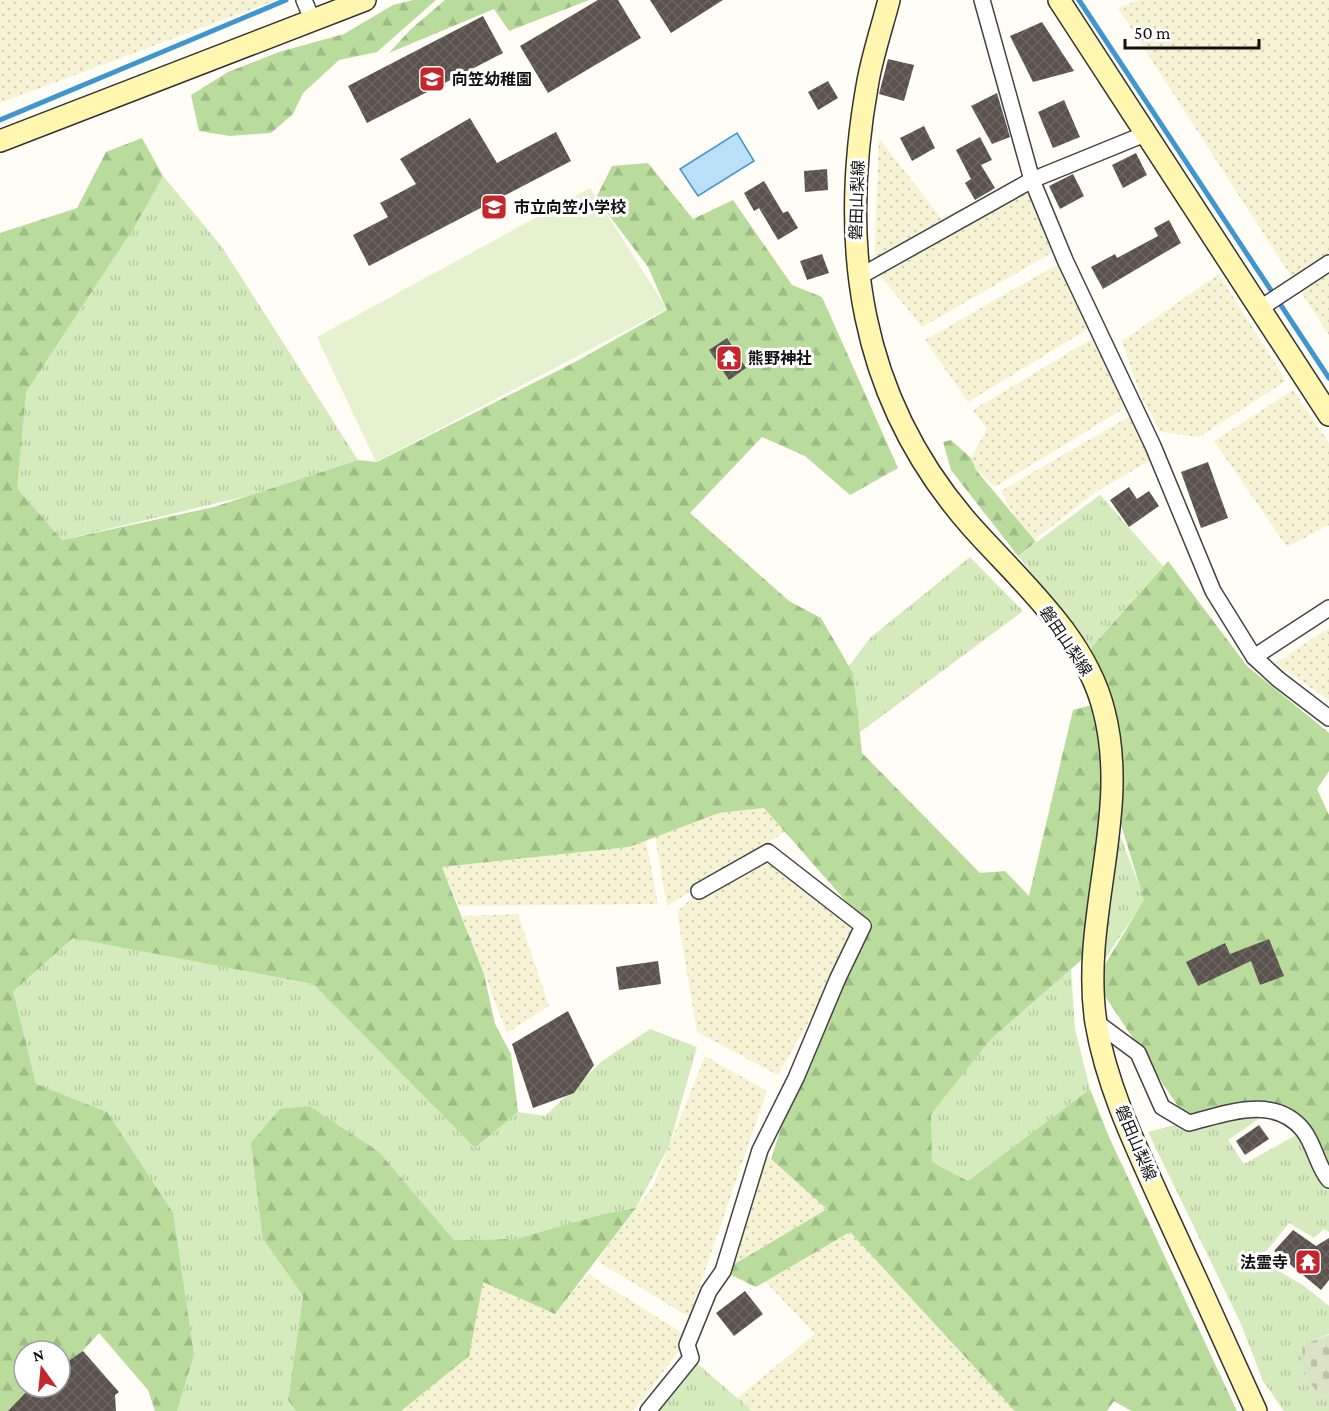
<svg xmlns="http://www.w3.org/2000/svg" width="1329" height="1411" viewBox="0 0 1329 1411" font-family="'Crimson Pro','Noto Sans JP',serif">
	<style>
		.farmland { fill: url(#farmland-dots) }
		.grass { fill: url(#grass-tufts) }
		.forest { fill: url(#forest-firs) }
		.cemetery { fill: url(#cemetery-stones) }
		.pitch { fill: #e6f2cf }
		.water { fill: #b9e0f7; stroke: #3f96cf; stroke-width: 1.5 }
		.lines { fill: none; stroke-linecap: round; stroke-linejoin: round }
		.stream { stroke: #3f96cf; stroke-width: 5 }
		.building { fill: url(#building-cross-hatch) }
		.street-casing { stroke: #444; stroke-width: 18 }
		.secondary-casing { stroke: #333; stroke-width: 24 }
		.street { stroke: #fff; stroke-width: 15 }
		.secondary { stroke: #fff6b0; stroke-width: 21 }
		.labels { text-anchor: middle; dominant-baseline: central; stroke-width: 6; stroke-linejoin: round; paint-order: stroke }
		.poi-label { font-size: 16px; font-weight: bold; fill: #111; stroke: #fff; text-anchor: start }
		.street-label { font-size: 16px; fill: #111; stroke: #fff }
	</style>
	<defs>
		<pattern id="farmland-dots" width="8" height="8" patternUnits="userSpaceOnUse" patternTransform="scale(1.5)"><rect width="8" height="8" fill="#f6f3d4"/><path d="M2 2h.1M6 6h.1" fill="none" stroke="#d2cfb5" stroke-width="1.8" stroke-linecap="round"/></pattern>
		<pattern id="grass-tufts" width="24" height="20" patternUnits="userSpaceOnUse" patternTransform="scale(1.5)"><rect width="24" height="20" fill="#d5ebbd"/><path d="M3 7l-1-3M5 7V3M7 7l1-3M15 17l-1-3M17 17v-4M19 17l1-3" fill="none" stroke="#b6c8a1"/></pattern>
		<pattern id="forest-firs" width="22" height="20" patternUnits="userSpaceOnUse" patternTransform="scale(1.5)"><rect width="22" height="20" fill="#b9dc9c"/><path d="M5 1l3.5 6h-7zM16 11l3.5 6h-7z" fill="#9ebc85"/></pattern>
		<pattern id="cemetery-stones" width="16" height="16" patternUnits="userSpaceOnUse" patternTransform="scale(1.5)"><rect width="16" height="16" fill="#d9e3c4"/><path d="M2 7V4a2 2 0 0 1 4 0v3zM10 15v-3a2 2 0 0 1 4 0v3z" fill="#b9c2a7"/></pattern>
		<pattern id="building-cross-hatch" width="8" height="8" patternUnits="userSpaceOnUse" patternTransform="scale(1.5)"><rect width="8" height="8" fill="#5a524d"/><path d="M0 0l8 8M0 8l8-8" fill="none" stroke="#6d6662"/></pattern>
	</defs>
	<rect width="100%" height="100%" fill="#fffdf5"/>
	<!-- farmland -->
	<g class="farmland">
		<polygon points="0,0 276,0 0,103"/>
		<polygon points="1139,0 1329,0 1329,335 1118,8"/>
		<polygon points="879,138 941,218 1031,177 1060,248 922,327 874,268"/>
		<polygon points="1065,260 1096,324 968,402 925,340"/>
		<polygon points="1219,274 1286,381 1199,437 1161,432 1141,396 1122,341"/>
		<polygon points="1100,334 1133,403 995,487 976,470 971,458 987,429 973,410"/>
		<polygon points="1293,390 1329,443 1329,525 1287,547 1214,441"/>
		<polygon points="1132,415 1158,456 1097,491 1030,543 1001,491"/>
		<polygon points="1329,628 1329,700 1275,663"/>
		<polygon points="764,808 785,832 667,906 655,837 719,813"/>
		<polygon points="646,840 658,904 459,906 442,867 628,847"/>
		<polygon points="768,852 863,926 778,1075 697,1032 677,912 699,891"/>
		<polygon points="518,914 549,1006 507,1033 462,916"/>
		<polygon points="705,1056 767,1091 689,1317 597,1261 653,1186"/>
		<polygon points="760,1150 828,1208 723,1271"/>
		<polygon points="850,1232 1015,1411 752,1411 737,1398 815,1334 763,1279"/>
		<polygon points="588,1274 689,1337 634,1411 401,1411 468,1356 483,1281 555,1314"/>
	</g>
	<!-- grass -->
	<g class="grass">
		<polygon points="163,176 222,247 358,460 251,495 62,540 17,488 14,405 79,311"/>
		<polygon points="1100,495 1163,566 1091,648 1018,556"/>
		<polygon points="970,557 1023,611 859,733 853,673 849,666 870,638"/>
		<polygon points="1111,812 1145,900 1095,973"/>
		<polygon points="73,937 313,984 475,1148 518,1112 545,1116 602,1061 650,1029 697,1047 669,1146 636,1208 516,1239 454,1240 379,1152 263,1239 303,1296 288,1400 296,1411 177,1411 194,1355 36,1084 12,991"/>
		<polygon points="1071,969 1075,1029 1090,1089 968,1181 932,1162 929,1109 990,1040"/>
		<polygon points="1260,1118 1228,1140 1244,1164 1298,1134 1309,1158 1329,1180 1329,1232 1324,1229 1314,1238 1289,1223 1265,1253 1275,1269 1303,1285 1329,1306 1329,1334 1302,1346 1320,1396 1329,1394 1329,1411 1284,1411 1263,1381 1241,1324 1148,1132 1186,1122"/>
		<polygon points="691,1358 752,1411 648,1411"/>
	</g>
	<!-- forest -->
	<g class="forest">
		<polygon points="413,0 436,0 377,52 339,60 303,93 293,114 271,133 230,136 199,131 191,95 228,72 279,52 344,34 393,5"/>
		<polygon points="445,0 589,0 509,31 494,9 389,53 410,30"/>
		<polygon points="142,138 163,176 136,224 26,392 17,488 62,540 214,507 358,460 377,462 577,361 667,310 648,267 596,198 612,166 648,163 693,219 733,200 792,285 822,297 898,468 850,495 805,456 762,437 690,513 789,601 821,618 853,673 862,753 980,873 1005,871 1029,896 1073,710 1099,703 1091,648 1168,561 1247,666 1329,733 1329,771 1317,789 1329,815 1329,1179 1286,1116 1189,1123 1095,981 1144,900 1112,795 1094,949 990,1040 931,1114 932,1162 968,1181 1090,1089 1109,1137 1237,1411 1131,1411 1114,1401 1107,1411 1015,1411 850,1232 756,1287 723,1271 827,1209 771,1159 802,1063 863,926 850,906 764,808 719,813 629,847 442,867 484,974 495,1024 511,1054 518,1112 475,1148 313,984 73,938 13,991 36,1084 107,1112 173,1213 194,1355 177,1411 155,1411 148,1390 99,1333 60,1376 60,1351 24,1351 24,1387 50,1387 29,1411 0,1411 0,233 77,208 106,152"/>
		<polygon points="951,440 971,458 976,470 1036,542 1018,556 951,470 943,442"/>
		<polygon points="309,1106 379,1152 454,1240 516,1239 604,1214 636,1208 555,1314 483,1282 469,1356 401,1411 296,1411 288,1400 303,1296 263,1239 251,1143 280,1109"/>
	</g>
	<!-- cemetery -->
	<polygon class="cemetery" points="1329,1335 1329,1394 1320,1396 1304,1374 1302,1345"/>
	<!-- pitch -->
	<polygon class="pitch" points="590,188 667,309 376,462 317,337"/>
	<!-- water -->
	<polygon class="water" points="737,133 754,161 698,196 680,169"/>
	<g class="lines">
		<!-- stream -->
		<g class="stream">
			<polyline points="1079,0 1329,378"/>
			<polyline points="0,120 286,0"/>
		</g>
	</g>
	<!-- building -->
	<g class="building">
		<polygon points="598,0 618,0 641,38 548,93 520,46"/>
		<polygon points="650,0 723,0 671,33"/>
		<polygon points="483,16 503,53 367,123 348,86"/>
		<polygon points="1042,22 1074,71 1033,82 1010,36"/>
		<polygon points="888,59 914,65 904,101 879,94"/>
		<polygon points="828,81 838,98 818,110 808,92"/>
		<polygon points="997,93 1010,137 992,144 971,106"/>
		<polygon points="1064,100 1080,137 1053,148 1038,112"/>
		<polygon points="470,118 497,163 556,132 571,161 369,266 353,235 388,217 380,203 416,184 400,159"/>
		<polygon points="924,126 935,148 912,161 900,138"/>
		<polygon points="980,137 992,160 981,165 995,188 975,200 965,183 971,179 956,150"/>
		<polygon points="1136,153 1147,175 1123,188 1112,165"/>
		<polygon points="827,169 828,190 805,192 804,171"/>
		<polygon points="1073,174 1084,196 1060,209 1049,186"/>
		<polygon points="764,181 783,213 788,211 798,228 778,240 759,208 754,211 744,193"/>
		<polygon points="1169,220 1181,243 1103,289 1091,267 1115,254 1117,258 1158,236 1154,228"/>
		<polygon points="822,254 829,273 807,280 800,261"/>
		<polygon points="727,338 746,368 729,380 709,350"/>
		<polygon points="1208,462 1228,518 1201,528 1181,472"/>
		<polygon points="1129,487 1137,499 1149,491 1159,506 1129,527 1110,500"/>
		<polygon points="1269,939 1284,976 1260,985 1251,961 1198,986 1186,962 1225,943 1230,954"/>
		<polygon points="658,961 661,984 619,990 616,967"/>
		<polygon points="568,1011 594,1065 574,1093 533,1108 512,1044"/>
		<polygon points="1259,1125 1269,1139 1245,1155 1236,1141"/>
		<polygon points="1293,1230 1316,1246 1329,1238 1329,1280 1321,1290 1274,1251"/>
		<polygon points="745,1291 763,1314 734,1336 716,1313"/>
		<polygon points="83,1351 119,1392 115,1395 116,1411 8,1411 31,1387 60,1387 60,1367"/>
	</g>
	<g class="lines">
		<defs>
			<g id="street">
				<polyline points="304,0 312,19"/>
				<polyline points="982,0 1032,180 1065,260 1153,446 1213,591 1254,657 1278,679 1329,718"/>
				<polyline points="857,278 1032,180 1145,134"/>
				<polyline points="1259,309 1329,263"/>
				<polyline points="1254,657 1329,608"/>
				<path d="M1096,1022L1138,1053L1162,1107L1189,1123C1226,1114 1274,1094 1303,1130C1315,1145 1317,1166 1329,1180"/>
				<polyline points="648,1411 691,1358 687,1345 709,1291 723,1271 760,1150 796,1078 838,978 863,926 768,852 699,891"/>
			</g>
			<g id="secondary">
				<path d="M889,0C882,27 873,54 868,81C838,245 858,398 971,526C1020,581 1086,637 1104,711C1131,815 1080,918 1096,1023C1107,1088 1137,1149 1164,1209C1195,1276 1226,1344 1256,1411"/>
				<polyline points="1059,0 1329,415"/>
				<polyline points="0,141 365,0"/>
			</g>
		</defs>
		<!-- street casing -->
		<use href="#street" class="street-casing"/>
		<!-- secondary casing -->
		<use href="#secondary" class="secondary-casing"/>
		<!-- street -->
		<use href="#street" class="street"/>
		<!-- secondary -->
		<use href="#secondary" class="secondary"/>
	</g>
	<!-- icons -->
	<defs>
		<symbol id="school-square" viewBox="-11 -11 22 22"><rect x="-9" y="-9" width="18" height="18" rx="4" fill="#c4262e" stroke="#fff"/><path d="M0-5L7-2L0 1L-7-2ZM-4 1L0 2.5L4 1V4Q0 6-4 4Z" fill="#fff"/></symbol>
		<symbol id="temple-square" viewBox="-11 -11 22 22"><rect x="-9" y="-9" width="18" height="18" rx="4" fill="#c4262e" stroke="#fff"/><path d="M0-6L5-2H3V0L6.5 2.5H4V6H1.5V3h-3V6H-4V2.5H-6.5L-3 0V-2H-5Z" fill="#fff"/></symbol>
	</defs>
	<g fill-rule="evenodd">
		<use href="#school-square" x="417" y="64" width="30" height="30"/>
		<use href="#school-square" x="479" y="192" width="30" height="30"/>
		<use href="#temple-square" x="714" y="343" width="30" height="30"/>
		<use href="#temple-square" x="1293" y="1247" width="30" height="30"/>
	</g>
	<g class="labels">
		<!-- poi labels -->
		<g class="poi-label">
			<text x="452" y="79">向笠幼稚園</text>
			<text x="514" y="207">市立向笠小学校</text>
			<text x="748" y="358">熊野神社</text>
			<text x="1288" y="1262" text-anchor="end">法霊寺</text>
		</g>
		<!-- street labels -->
		<g class="street-label">
			<text transform="translate(857 200) rotate(-88)">磐田山梨線</text>
			<text transform="translate(1066 641) rotate(56)">磐田山梨線</text>
			<text transform="translate(1136 1143) rotate(67)">磐田山梨線</text>
		</g>
	</g>
	<!-- north arrow -->
	<g transform="translate(42 1369) rotate(345)"><circle r="28" fill="#ffffff" stroke="#a0a0a0" stroke-width="1.5"/>
	<path d="M0-4.5L10 22L0 15L-10 22Z" fill="#c4262e"/>
	<text y="-9" font-size="16" font-weight="bold" text-anchor="middle" fill="#111111">N</text>
	</g>
	<!-- scale -->
	<path d="M1125 39v9h134v-9" fill="none" stroke="#111111" stroke-width="3"/>
	<text x="1134" y="39" font-size="18" fill="#111111" stroke="#ffffff" stroke-width="4.5" paint-order="stroke">50 m</text>
</svg>
